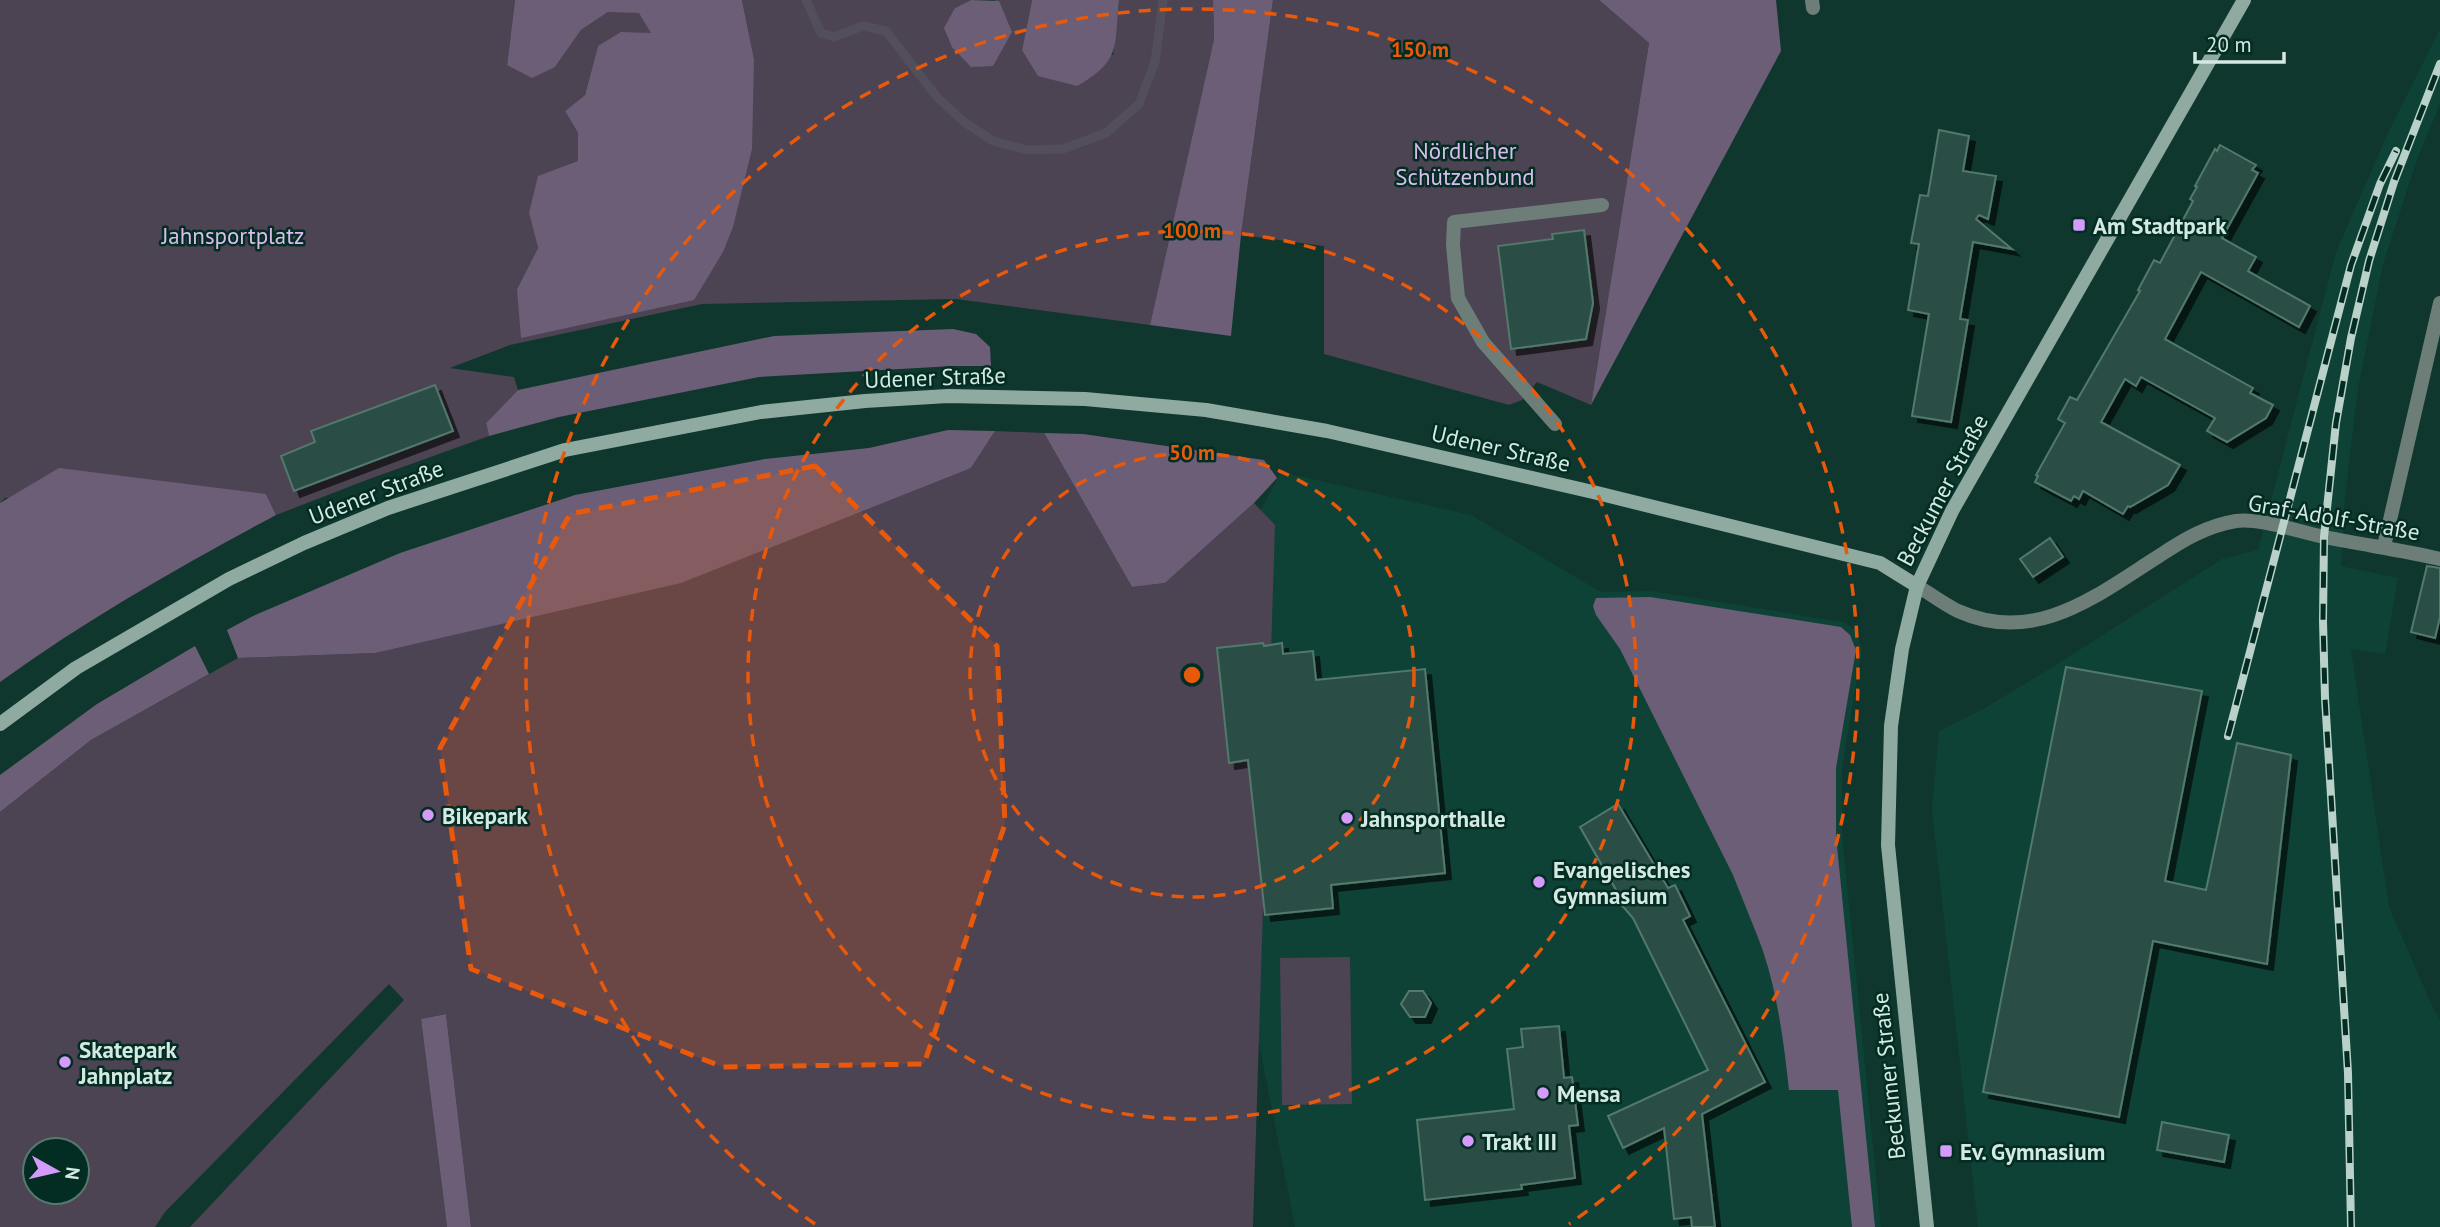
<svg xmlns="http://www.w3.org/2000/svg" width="2440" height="1227" viewBox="0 0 2440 1227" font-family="'PT Sans',sans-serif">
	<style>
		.built { fill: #0e4236 }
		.green { fill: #4c4353; fill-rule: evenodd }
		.forest { fill: #6d5e77 }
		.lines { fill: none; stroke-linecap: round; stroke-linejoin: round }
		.stream { stroke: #524f5b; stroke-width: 9 }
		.building { fill: #2c4e44; stroke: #52796d; stroke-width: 2; filter: url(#shadow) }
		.service { stroke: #6d7e78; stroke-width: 14 }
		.minor { stroke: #6d7e78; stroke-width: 14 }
		.secondary { stroke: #8faaa1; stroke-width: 14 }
		.rail-casing { stroke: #b9d1c9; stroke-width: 8 }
		.rail { stroke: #032d23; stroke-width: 5; stroke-dasharray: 16; stroke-linecap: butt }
		.marked { fill: #e8590c; fill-opacity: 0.2; stroke: #e8590c; stroke-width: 5; stroke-dasharray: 14 9; stroke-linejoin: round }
		.ring { fill: none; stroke: #e8590c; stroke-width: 3.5; stroke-dasharray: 12 9 }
		.poi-dot { fill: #d59bfa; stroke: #032d23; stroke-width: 2.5 }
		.labels { text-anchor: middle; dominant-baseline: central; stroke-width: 5; stroke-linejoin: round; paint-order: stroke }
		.park-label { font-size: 23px; fill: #dabdee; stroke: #032d23 }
		.poi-label { font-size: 23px; font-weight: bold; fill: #d4e9e2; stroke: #032d23; text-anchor: start }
		.street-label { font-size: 23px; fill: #d4e9e2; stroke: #032d23 }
		.centre { fill: #e8590c; stroke: #032d23; stroke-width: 3.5 }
		.ring-label { font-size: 21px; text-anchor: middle; font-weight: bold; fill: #e8590c; stroke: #032d23; stroke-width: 5; stroke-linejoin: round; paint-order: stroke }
	</style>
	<defs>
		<filter id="shadow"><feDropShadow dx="6" dy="6" stdDeviation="0" flood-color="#0009"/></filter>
	</defs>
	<rect width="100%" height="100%" fill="#0f372d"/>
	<!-- built -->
	<g class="built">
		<polygon points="2440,29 2440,104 2417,160 2383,264 2358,388 2345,496 2341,566 2398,578 2385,654 2351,649 2389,907 2433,1008 2440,1019 2440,1227 1978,1227 1932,810 1939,731 1985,708 2051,668 2222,559 2258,550 2336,252 2387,135"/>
		<polygon points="1281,472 1471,515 1601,592 1651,591 1844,622 1857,632 1862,649 1842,768 1842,835 1881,1227 1295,1227 1237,930 1201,622"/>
	</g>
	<!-- green -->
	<g class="green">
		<polygon points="0,0 515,0 507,65 555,67 581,30 608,12 639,12 652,33 598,46 585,95 565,111 578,133 578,161 529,213 538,248 517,289 754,59 742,0 971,0 955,8 999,2 993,0 1032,0 1022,50 1113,55 1119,0 1213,0 1214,39 1150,325 956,299 702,304 510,345 450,368 514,377 518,390 486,423 489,436 372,478 276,515 266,494 5,498 0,503"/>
		<polygon points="1273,0 1599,0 1649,43 1591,405 1537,382 1522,400 1509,405 1324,354 1324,246 1241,235"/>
		<path d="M995,431L1044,433L1132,587L1165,583L1254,503L1275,525L1253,1227H471L446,1014L421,1019L447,1227H190L404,1000L389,984L165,1212L155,1227H0V812L91,740L238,658L375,653L971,468ZM35,1150H77V1192H35Z"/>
		<polygon points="1350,957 1352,1104 1282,1105 1280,958"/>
	</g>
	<!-- forest -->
	<g class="forest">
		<polygon points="515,0 742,0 754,59 752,149 733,227 723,252 694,300 521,338 517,289 538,248 529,213 538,176 578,161 578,133 565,111 585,95 598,46 621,32 651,33 639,13 608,12 581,30 555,67 532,78 507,65"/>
		<polygon points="971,0 999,1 1012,32 993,66 971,67 952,47 944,28 955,8"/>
		<path d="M1032,0H1119C1114,46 1122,61 1077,86L1038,76L1022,50Z"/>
		<polygon points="1213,0 1273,0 1241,235 1231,336 1150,325 1214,39"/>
		<polygon points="1599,0 1776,0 1781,51 1591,405 1649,43"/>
		<polygon points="953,329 976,334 990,347 991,366 953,366 759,377 559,417 489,436 486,423 518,390 774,336"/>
		<polygon points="948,430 995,431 971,468 681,583 375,653 238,658 227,630 253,616 400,553 575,495 765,459 869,448"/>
		<polygon points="1044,433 1083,434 1264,460 1277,478 1254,503 1165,583 1132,587"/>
		<path d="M59,468L266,494L276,515C181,566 87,619 0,682V503Z"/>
		<path d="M1650,597L1841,627L1850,635L1856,650L1836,768V836L1875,1227H1852L1838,1090H1789C1784,1044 1778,996 1763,951C1754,926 1743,901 1733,875L1620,649L1596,615L1593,606L1596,598Z"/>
		<polygon points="195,646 209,674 91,740 0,812 0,775 97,704"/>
		<polygon points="446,1014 471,1227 447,1227 421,1019"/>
	</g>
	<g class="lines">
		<!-- stream -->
		<polyline class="stream" points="806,0 821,33 834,37 863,26 886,31 937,97 964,122 993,141 1027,150 1063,149 1106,133 1139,104 1155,62 1163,0"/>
	</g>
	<!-- building -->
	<g class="building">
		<polygon points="1939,130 1969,136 1963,171 1996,176 1988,219 1979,215 1976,219 2012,249 1973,242 1960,319 1968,320 1951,422 1912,416 1929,314 1908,310 1919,244 1911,243 1920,195 1928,196"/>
		<polygon points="2220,145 2256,165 2252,170 2258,173 2222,238 2256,257 2248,271 2310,306 2299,327 2201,272 2165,339 2253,388 2250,393 2273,405 2266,418 2227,442 2207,431 2215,418 2141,377 2136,386 2125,379 2101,422 2180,465 2168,485 2130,507 2128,506 2123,514 2083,491 2079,499 2074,496 2071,501 2035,482 2038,476 2036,475 2065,423 2058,419 2070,397 2077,400 2140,291 2138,290 2154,260 2160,263 2193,201 2190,199 2197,187 2195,186 2215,149 2217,151"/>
		<polygon points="1584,230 1593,303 1586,339 1511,349 1498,246 1553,239 1552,234"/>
		<polygon points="435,385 453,431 294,491 281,456 315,442 311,431"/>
		<polygon points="2050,538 2063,557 2033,577 2020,559"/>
		<polygon points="2427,566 2440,568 2440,617 2435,638 2411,632"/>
		<polygon points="1263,643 1264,646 1282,643 1283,654 1313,651 1316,680 1425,669 1445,873 1331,885 1333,908 1265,915 1248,760 1229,763 1217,648"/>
		<polygon points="2066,667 2202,691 2165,881 2206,890 2237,743 2291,755 2267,964 2153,941 2119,1117 1983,1092"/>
		<polygon points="1618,804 1668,888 1675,885 1690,916 1683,920 1765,1082 1702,1114 1715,1227 1692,1227 1691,1217 1674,1219 1664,1128 1623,1148 1608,1116 1708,1070 1633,918 1619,902 1616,890 1580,827"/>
		<polygon points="1409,991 1423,991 1431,1003 1425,1017 1410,1017 1401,1004"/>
		<polygon points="1559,1026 1564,1078 1572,1077 1578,1125 1569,1126 1575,1178 1521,1185 1522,1189 1425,1200 1417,1120 1514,1109 1507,1049 1523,1047 1521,1029"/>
		<polygon points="2162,1122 2229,1135 2224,1162 2157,1150"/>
	</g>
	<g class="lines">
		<!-- service -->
		<g class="service">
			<polyline points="1555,424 1483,342 1458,298 1453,245 1454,222 1602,205"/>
			<polyline points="2384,546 2440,303"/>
		</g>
		<!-- minor -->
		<g class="minor">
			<polyline points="1812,0 1813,8"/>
			<path d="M1917,586C1931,594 1944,604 1958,611C2036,646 2097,595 2159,556C2183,540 2206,526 2236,521C2261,518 2299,532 2325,537C2363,545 2402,550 2440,559"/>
		</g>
		<!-- secondary -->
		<g class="secondary">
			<polyline points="0,724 76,668 229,579 304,543 388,508 565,450 761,412 865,401 948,396 1085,399 1206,410 1327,431 1593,492 1880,563 1917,586"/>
			<polyline points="1927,1227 1888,845 1891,726 1902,649 1917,586 1952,511 2244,0"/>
		</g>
		<defs>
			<g id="rail">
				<polyline points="2228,736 2351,265 2380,184 2396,151"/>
				<polyline points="2351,1227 2348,1073 2325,698 2323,621 2324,537 2336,423 2351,338 2369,261 2394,182 2440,64"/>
			</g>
		</defs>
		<!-- rail casing -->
		<use href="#rail" class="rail-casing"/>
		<!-- rail -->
		<use href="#rail" class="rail"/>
	</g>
	<!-- marked area -->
	<path class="marked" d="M815,466L997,646L1005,824L924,1064L723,1067L471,969L440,748L570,514Z"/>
	<!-- distance rings -->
	<g class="ring">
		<circle cx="1192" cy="675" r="222"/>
		<circle cx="1192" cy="675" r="444"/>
		<path d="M815 1224A666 666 0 1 1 1569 1224"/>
	</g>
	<!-- markers -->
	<g class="poi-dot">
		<rect x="2072" y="218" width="14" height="14" rx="3.5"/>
		<circle cx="428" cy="815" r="7"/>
		<circle cx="1347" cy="818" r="7"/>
		<circle cx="1539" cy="882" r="7"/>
		<circle cx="65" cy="1062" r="7"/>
		<circle cx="1543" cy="1093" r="7"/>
		<circle cx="1468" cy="1141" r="7"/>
		<rect x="1939" y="1144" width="14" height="14" rx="3.5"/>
	</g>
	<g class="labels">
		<!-- park labels -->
		<g class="park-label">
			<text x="1465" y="150">Nördlicher<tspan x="1465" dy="26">Schützenbund</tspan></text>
			<text x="233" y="235">Jahnsportplatz</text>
		</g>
		<!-- poi labels -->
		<g class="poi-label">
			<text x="2093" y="225">Am Stadtpark</text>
			<text x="442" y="815">Bikepark</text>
			<text x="1361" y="818">Jahnsporthalle</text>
			<text x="1553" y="869">Evangelisches<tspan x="1553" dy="26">Gymnasium</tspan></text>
			<text x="79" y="1049">Skatepark<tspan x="79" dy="26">Jahnplatz</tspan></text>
			<text x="1557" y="1093">Mensa</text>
			<text x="1482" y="1141">Trakt III</text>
			<text x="1960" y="1151">Ev. Gymnasium</text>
		</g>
		<!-- street labels -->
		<g class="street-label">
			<text transform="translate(935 377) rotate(-2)">Udener Straße</text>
			<text transform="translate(1501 448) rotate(13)">Udener Straße</text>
			<text transform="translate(1942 490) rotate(-62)">Beckumer Straße</text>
			<text transform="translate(376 492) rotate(-21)">Udener Straße</text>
			<text transform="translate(2334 517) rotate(10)">Graf-Adolf-Straße</text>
			<text transform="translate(1888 1076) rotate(-96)">Beckumer Straße</text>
		</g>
	</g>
	<circle cx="1192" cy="675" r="10" class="centre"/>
	<g class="ring-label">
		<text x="1420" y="57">150 m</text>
		<text x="1192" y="238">100 m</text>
		<text x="1192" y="460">50 m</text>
	</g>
	<!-- north arrow -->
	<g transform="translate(56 1171) rotate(98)"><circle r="33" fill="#032d23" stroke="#57786f" stroke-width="2"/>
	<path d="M0-5L12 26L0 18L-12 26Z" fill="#d59bfa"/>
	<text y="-10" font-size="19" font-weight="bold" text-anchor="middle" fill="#d4e9e2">N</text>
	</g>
	<!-- scale -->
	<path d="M2195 52v10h89v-10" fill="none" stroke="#d4e9e2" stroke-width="3.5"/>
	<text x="2206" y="52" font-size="21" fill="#d4e9e2" stroke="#032d23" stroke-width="5" paint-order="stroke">20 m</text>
</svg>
